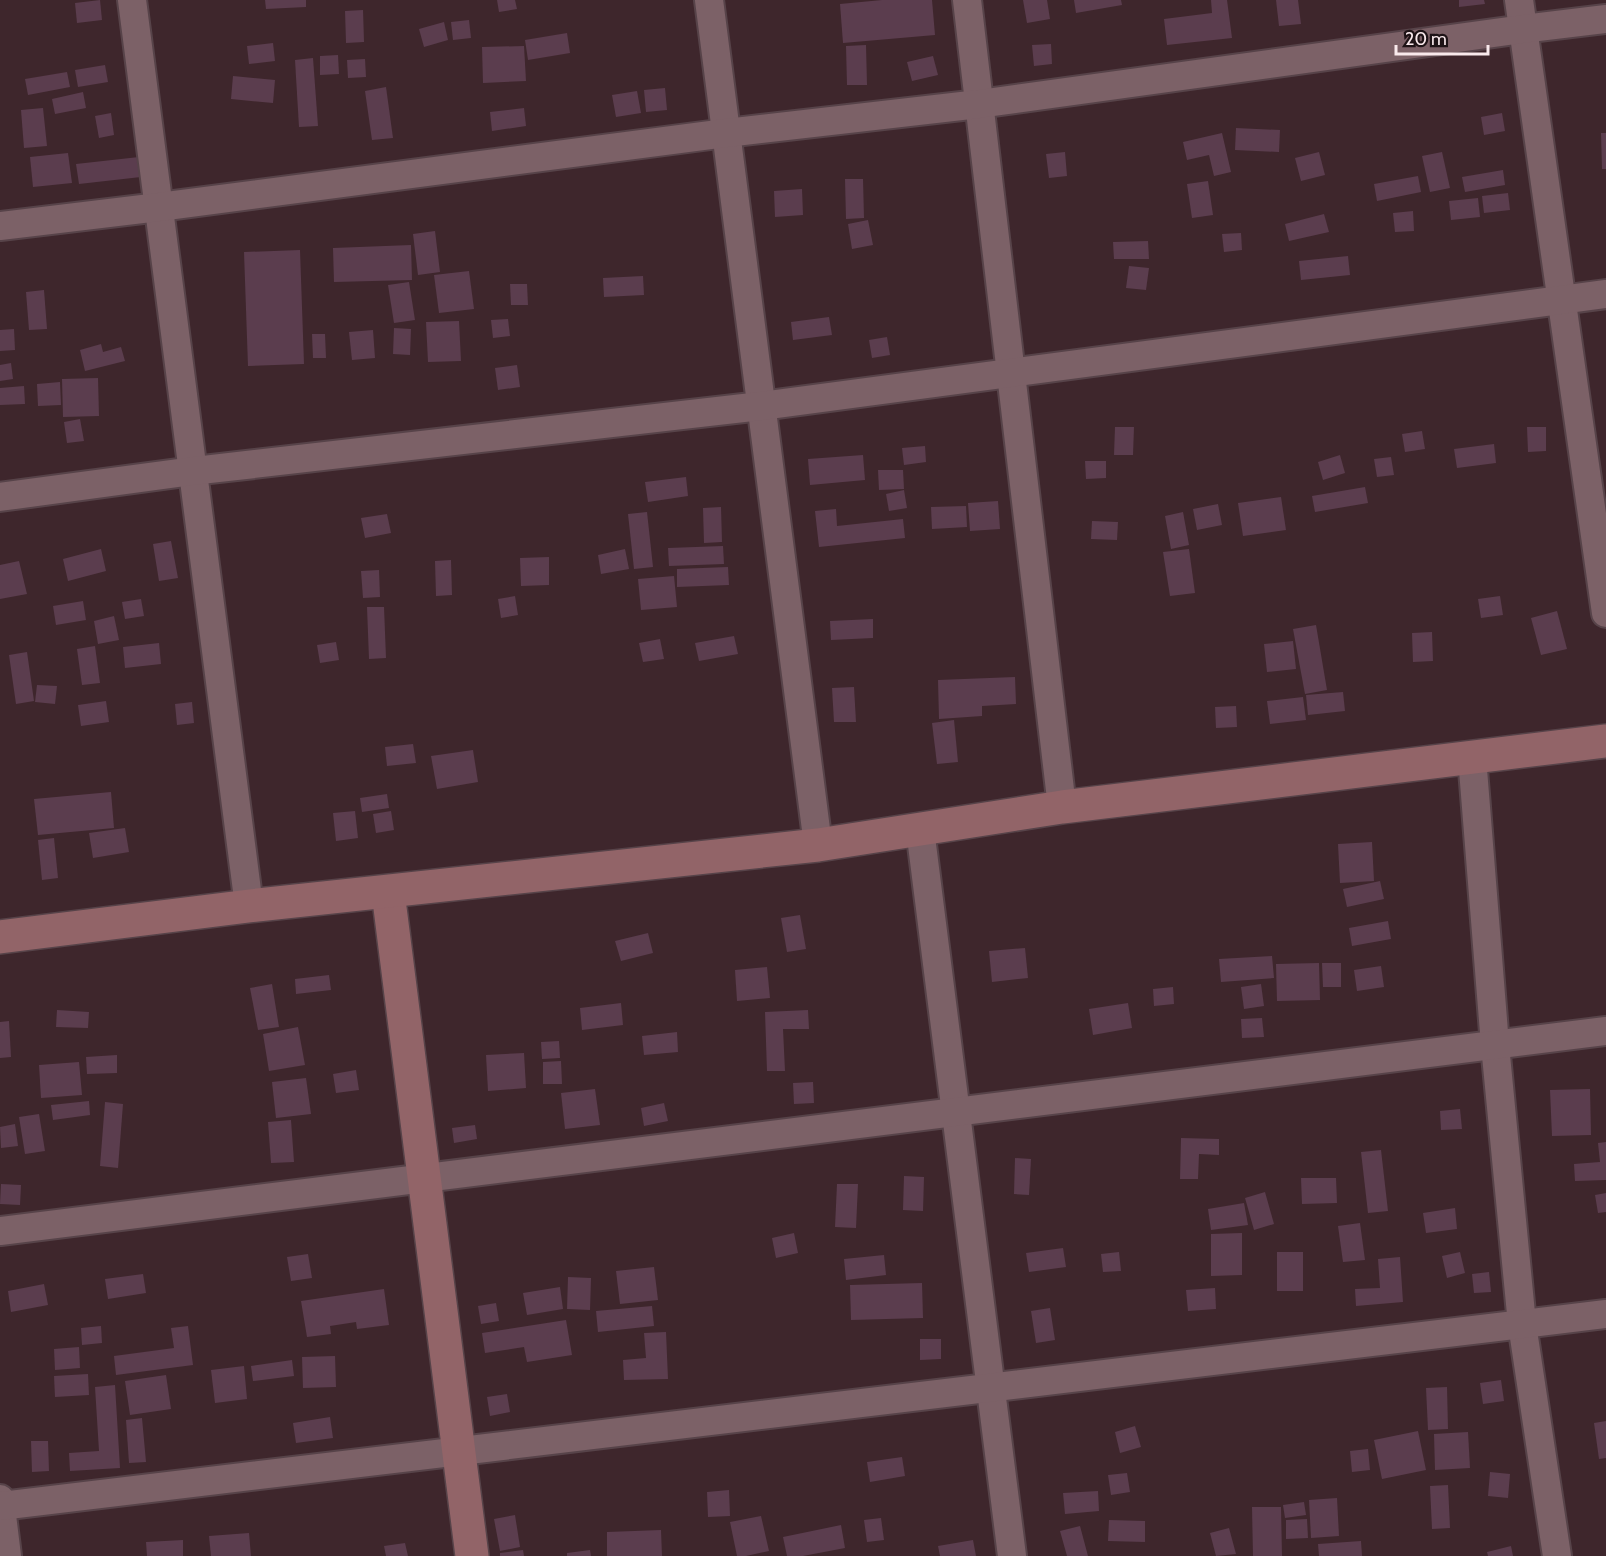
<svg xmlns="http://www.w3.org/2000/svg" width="1606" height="1556" viewBox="0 0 1606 1556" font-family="Cabin,sans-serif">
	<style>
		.building { fill: #5b3d4e }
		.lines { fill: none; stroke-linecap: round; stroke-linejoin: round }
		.street-casing { stroke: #574349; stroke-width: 32 }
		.secondary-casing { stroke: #574349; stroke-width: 36 }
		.street { stroke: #7c6167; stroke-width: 28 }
		.secondary { stroke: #926468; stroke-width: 33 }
	</style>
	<rect width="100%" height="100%" fill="#3e262c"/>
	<!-- building -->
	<g class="building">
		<polygon points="100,0 102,20 77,23 75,3"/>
		<polygon points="265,0 306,0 306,7 266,9"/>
		<polygon points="497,0 515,0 517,9 499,12"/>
		<polygon points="882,0 932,0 935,35 843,43 840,4"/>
		<polygon points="1023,0 1047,0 1050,19 1027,23"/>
		<polygon points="1074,0 1121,0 1122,5 1076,13"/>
		<polygon points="1211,0 1227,0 1232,38 1167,45 1164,19 1212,13"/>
		<polygon points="1276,0 1298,0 1301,24 1279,26"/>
		<polygon points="1459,0 1484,0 1485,4 1459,7"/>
		<polygon points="363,10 364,42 346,43 345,11"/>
		<polygon points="469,20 471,38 453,40 451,22"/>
		<polygon points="444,22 448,40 424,47 419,29"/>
		<polygon points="567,33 570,53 528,60 525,40"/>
		<polygon points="273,43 275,61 249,64 247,46"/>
		<polygon points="1051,44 1052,64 1034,66 1032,45"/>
		<polygon points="866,45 867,85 847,85 846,46"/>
		<polygon points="524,46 526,81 483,83 482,47"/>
		<polygon points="338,55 339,74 320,75 320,56"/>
		<polygon points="933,56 938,75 912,81 907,62"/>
		<polygon points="313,58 318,126 299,127 295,60"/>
		<polygon points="365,59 366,77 348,78 347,60"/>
		<polygon points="105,65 108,82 78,87 75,70"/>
		<polygon points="67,72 70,87 28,95 25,79"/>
		<polygon points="233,76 275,80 273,103 231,99"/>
		<polygon points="386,87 393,138 372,140 365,91"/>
		<polygon points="665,88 667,110 646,112 644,90"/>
		<polygon points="637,91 641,113 616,117 612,95"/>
		<polygon points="83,92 86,108 55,114 52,99"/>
		<polygon points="43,108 47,146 24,148 21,110"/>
		<polygon points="524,108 526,126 492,131 490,112"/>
		<polygon points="111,113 114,135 99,138 95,116"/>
		<polygon points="1502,113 1505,131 1484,135 1481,117"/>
		<polygon points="1236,128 1280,130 1279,152 1235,150"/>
		<polygon points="1222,133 1231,172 1214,176 1209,155 1187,160 1183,142"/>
		<polygon points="1601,133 1606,133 1606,169 1602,169"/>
		<polygon points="1065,152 1067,176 1049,178 1046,154"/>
		<polygon points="1319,152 1325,175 1301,181 1295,158"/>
		<polygon points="1442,152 1450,188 1430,192 1422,156"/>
		<polygon points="68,153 72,183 33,187 30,157"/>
		<polygon points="139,157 141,177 79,184 76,164"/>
		<polygon points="1503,170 1505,185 1465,192 1462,177"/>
		<polygon points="1418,176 1421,192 1377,201 1374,184"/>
		<polygon points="845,179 863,179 864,218 846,219"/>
		<polygon points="1208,181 1213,215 1192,218 1187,184"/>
		<polygon points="802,189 803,215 775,217 774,191"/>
		<polygon points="1508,193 1510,210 1484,213 1482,196"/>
		<polygon points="1478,198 1480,217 1451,220 1449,201"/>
		<polygon points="1413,211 1414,231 1395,232 1393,213"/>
		<polygon points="1324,214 1329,232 1289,241 1285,224"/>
		<polygon points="868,220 873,245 852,249 848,224"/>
		<polygon points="435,231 440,272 418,275 413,234"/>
		<polygon points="1241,233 1242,250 1224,252 1222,234"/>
		<polygon points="1148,241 1149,259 1114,259 1113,242"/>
		<polygon points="411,245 412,280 334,282 333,248"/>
		<polygon points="300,250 304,364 248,366 244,252"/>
		<polygon points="1348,256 1350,275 1301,280 1299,261"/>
		<polygon points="1129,266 1149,268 1146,290 1126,288"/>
		<polygon points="469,271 474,309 439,313 434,275"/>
		<polygon points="643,276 644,295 604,297 603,278"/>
		<polygon points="409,282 415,320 394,323 388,285"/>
		<polygon points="510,284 527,284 528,305 511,305"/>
		<polygon points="44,290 47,329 29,330 26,292"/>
		<polygon points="829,317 832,335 793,340 791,322"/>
		<polygon points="508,319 510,336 493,338 491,320"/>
		<polygon points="459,321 461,361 428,362 426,322"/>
		<polygon points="394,328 411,329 410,355 393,354"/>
		<polygon points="14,329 15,350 0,351 0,330"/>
		<polygon points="373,330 375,358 352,360 349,332"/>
		<polygon points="312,334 325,334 326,358 313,358"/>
		<polygon points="887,337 890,355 872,358 869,340"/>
		<polygon points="101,344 103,352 121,347 125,361 85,371 80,350"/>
		<polygon points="11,363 13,379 0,381 0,365"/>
		<polygon points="517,365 520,387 498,390 495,368"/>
		<polygon points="98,378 99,416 63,417 62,379"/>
		<polygon points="60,382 61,405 38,406 37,384"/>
		<polygon points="24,386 25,404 0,405 0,388"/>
		<polygon points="80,419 84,441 67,443 64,422"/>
		<polygon points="1115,427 1134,427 1133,455 1114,455"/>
		<polygon points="1527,427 1546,427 1546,451 1528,452"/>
		<polygon points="1422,431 1425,449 1405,452 1402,434"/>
		<polygon points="1494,444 1496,463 1457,468 1454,449"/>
		<polygon points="925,446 926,462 904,465 902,448"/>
		<polygon points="863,455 865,480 810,485 808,459"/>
		<polygon points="1340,455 1345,473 1323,480 1318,462"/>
		<polygon points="1391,457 1394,475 1377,477 1374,459"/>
		<polygon points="1085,461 1106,461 1106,478 1086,479"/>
		<polygon points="878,470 903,470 904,489 879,490"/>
		<polygon points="686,477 688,496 648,502 645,482"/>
		<polygon points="1365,487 1368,503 1315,512 1312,496"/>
		<polygon points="904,490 907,508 889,511 886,494"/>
		<polygon points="1281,497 1286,530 1243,536 1238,503"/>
		<polygon points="998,501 1000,529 970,531 968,503"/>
		<polygon points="1218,504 1222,525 1197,530 1193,509"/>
		<polygon points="966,506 967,527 932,529 931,507"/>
		<polygon points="721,507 722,542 704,543 703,508"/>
		<polygon points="836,509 837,526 903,519 905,538 819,547 815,511"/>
		<polygon points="647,512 653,567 634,569 628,514"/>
		<polygon points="1183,512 1189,545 1171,549 1165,516"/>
		<polygon points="387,514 391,533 365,538 361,518"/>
		<polygon points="1092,521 1118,522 1117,540 1091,539"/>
		<polygon points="171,541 178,578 159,581 153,544"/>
		<polygon points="723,546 724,564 669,566 668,548"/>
		<polygon points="101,549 106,571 68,581 63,559"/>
		<polygon points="625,549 629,569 601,574 598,555"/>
		<polygon points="1189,549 1195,593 1170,596 1163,552"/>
		<polygon points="549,557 549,585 521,586 520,558"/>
		<polygon points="451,560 452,595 436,596 435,561"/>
		<polygon points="19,561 27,594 0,599 0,565"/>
		<polygon points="728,567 729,585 677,587 677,569"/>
		<polygon points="379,570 380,597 363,598 361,571"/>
		<polygon points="674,576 677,607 641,610 638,579"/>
		<polygon points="515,596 518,615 501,618 498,599"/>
		<polygon points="1500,596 1503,615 1481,618 1478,599"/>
		<polygon points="141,599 144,616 125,619 122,602"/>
		<polygon points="83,601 86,620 56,625 53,606"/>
		<polygon points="367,607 384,607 386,658 369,659"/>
		<polygon points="1557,611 1567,649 1541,655 1531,618"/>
		<polygon points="114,616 119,640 98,644 94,621"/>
		<polygon points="873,619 873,638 831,640 830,621"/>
		<polygon points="1316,625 1327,690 1305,694 1293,629"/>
		<polygon points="1432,632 1433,661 1413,662 1412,633"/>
		<polygon points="734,636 738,654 699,661 695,643"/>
		<polygon points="660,639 664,659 643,662 639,643"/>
		<polygon points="1293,641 1296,669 1267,672 1264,644"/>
		<polygon points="336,642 339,660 320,663 317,645"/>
		<polygon points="159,643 161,664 125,668 123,647"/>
		<polygon points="95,646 100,683 82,685 77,649"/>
		<polygon points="27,652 34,701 16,704 9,655"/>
		<polygon points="1015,677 1016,704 982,706 982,716 939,719 938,680"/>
		<polygon points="37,685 57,686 55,704 35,702"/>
		<polygon points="854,687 856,722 834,722 832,688"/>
		<polygon points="1343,692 1345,711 1308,715 1306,695"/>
		<polygon points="1303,697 1306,720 1270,724 1267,701"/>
		<polygon points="106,701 109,722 81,726 78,705"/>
		<polygon points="192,702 194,723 177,725 175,704"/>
		<polygon points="1236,706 1237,727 1216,728 1215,707"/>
		<polygon points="954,720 958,762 937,764 932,723"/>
		<polygon points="413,744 416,763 387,766 385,747"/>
		<polygon points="473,750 478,782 437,789 431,756"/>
		<polygon points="111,792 114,828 38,835 34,799"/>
		<polygon points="387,794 389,808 362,812 360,798"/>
		<polygon points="355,811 358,838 336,841 333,813"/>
		<polygon points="391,811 394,830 376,833 373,814"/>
		<polygon points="125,828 129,852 93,858 89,833"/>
		<polygon points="54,838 58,878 42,880 38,840"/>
		<polygon points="1372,842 1374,881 1340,883 1338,844"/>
		<polygon points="1380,881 1384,899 1347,907 1343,889"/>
		<polygon points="800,915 806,949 787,952 781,918"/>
		<polygon points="1388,921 1391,939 1352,946 1349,928"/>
		<polygon points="648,933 653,953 621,961 615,941"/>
		<polygon points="1025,948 1028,978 992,982 989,951"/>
		<polygon points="1272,956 1274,978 1221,982 1219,959"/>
		<polygon points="1319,963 1320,1000 1277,1001 1276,964"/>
		<polygon points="1322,963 1341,963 1341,987 1323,987"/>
		<polygon points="1381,966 1384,987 1357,991 1354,970"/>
		<polygon points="767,967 770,998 737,1001 735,970"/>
		<polygon points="329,975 331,990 296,994 295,979"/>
		<polygon points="272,984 279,1027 258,1030 250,988"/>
		<polygon points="1261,984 1264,1006 1244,1009 1241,987"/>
		<polygon points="1173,987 1174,1004 1154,1006 1153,989"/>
		<polygon points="621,1003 623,1025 582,1030 580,1008"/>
		<polygon points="1128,1003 1132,1028 1093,1035 1089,1009"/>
		<polygon points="57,1010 89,1012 88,1028 56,1027"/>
		<polygon points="808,1010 809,1029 783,1029 785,1071 767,1071 765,1012"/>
		<polygon points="1262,1018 1264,1037 1242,1038 1241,1019"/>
		<polygon points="9,1021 11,1057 0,1058 0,1022"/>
		<polygon points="298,1027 305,1065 269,1071 263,1034"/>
		<polygon points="677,1032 678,1052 644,1055 642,1036"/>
		<polygon points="559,1041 560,1058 542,1059 541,1042"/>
		<polygon points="524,1053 526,1088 488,1091 486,1055"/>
		<polygon points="117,1055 117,1073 87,1074 86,1057"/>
		<polygon points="561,1061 562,1084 543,1084 543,1062"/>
		<polygon points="79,1062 82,1095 41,1098 39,1065"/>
		<polygon points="356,1070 359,1090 336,1093 333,1074"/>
		<polygon points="306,1078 311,1114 276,1118 272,1082"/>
		<polygon points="813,1082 814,1103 794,1104 793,1083"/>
		<polygon points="595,1089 600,1125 565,1129 561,1093"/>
		<polygon points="1590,1089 1591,1135 1552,1136 1550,1090"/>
		<polygon points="89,1101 90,1115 53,1120 51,1105"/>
		<polygon points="105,1102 123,1104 118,1168 100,1166"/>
		<polygon points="664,1103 668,1121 644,1126 641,1108"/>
		<polygon points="1460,1109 1462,1129 1441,1130 1440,1111"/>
		<polygon points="39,1114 45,1151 25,1154 19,1117"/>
		<polygon points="291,1120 294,1162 271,1163 268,1122"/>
		<polygon points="15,1124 18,1146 1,1148 0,1127"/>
		<polygon points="475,1125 477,1139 454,1143 452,1128"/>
		<polygon points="1181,1138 1219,1139 1219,1155 1199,1154 1198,1179 1180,1179"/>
		<polygon points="1606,1142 1606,1180 1575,1181 1574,1164 1600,1162 1598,1143"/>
		<polygon points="1381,1150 1388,1211 1368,1213 1361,1152"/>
		<polygon points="1015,1158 1031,1159 1029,1195 1014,1194"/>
		<polygon points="904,1176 924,1177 923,1211 903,1210"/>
		<polygon points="1301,1178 1336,1178 1337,1203 1302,1204"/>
		<polygon points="1,1184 21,1185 20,1205 0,1204"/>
		<polygon points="837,1184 858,1184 856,1228 835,1227"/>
		<polygon points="1265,1192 1274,1224 1254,1230 1245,1198"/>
		<polygon points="1606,1193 1606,1212 1598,1213 1595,1195"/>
		<polygon points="1244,1203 1248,1225 1211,1230 1208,1209"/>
		<polygon points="1455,1208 1457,1229 1426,1233 1423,1213"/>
		<polygon points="1360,1223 1365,1260 1343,1262 1338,1226"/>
		<polygon points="794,1233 798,1253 776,1258 772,1238"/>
		<polygon points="1242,1233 1242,1275 1211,1276 1211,1234"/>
		<polygon points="1063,1248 1066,1267 1029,1272 1026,1253"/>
		<polygon points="1119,1252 1121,1271 1103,1272 1101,1254"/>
		<rect x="1277" y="1252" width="26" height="39"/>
		<polygon points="1460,1252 1465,1273 1447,1278 1442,1256"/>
		<polygon points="308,1254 312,1278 291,1281 287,1257"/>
		<polygon points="884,1255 886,1275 846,1280 844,1259"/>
		<polygon points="1400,1257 1403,1302 1356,1306 1355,1289 1380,1288 1378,1259"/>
		<polygon points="654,1267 658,1300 620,1304 616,1271"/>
		<polygon points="1489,1272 1491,1292 1474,1293 1472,1274"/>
		<polygon points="143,1274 146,1293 108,1299 105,1279"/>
		<polygon points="568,1277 591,1278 590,1310 567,1309"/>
		<polygon points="922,1283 923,1318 851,1320 850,1285"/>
		<polygon points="44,1284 48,1305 11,1312 8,1291"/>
		<polygon points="560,1287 563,1309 527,1315 523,1293"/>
		<polygon points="1215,1288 1216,1309 1188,1311 1186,1290"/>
		<polygon points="384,1289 389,1325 357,1329 356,1322 330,1326 331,1334 307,1337 301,1301"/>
		<polygon points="496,1303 499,1321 481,1324 478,1306"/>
		<polygon points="652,1306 654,1326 598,1332 596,1311"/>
		<polygon points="1050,1308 1055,1340 1036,1343 1031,1311"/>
		<polygon points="566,1320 572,1355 527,1362 524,1347 485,1353 482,1333"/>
		<polygon points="101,1326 102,1343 82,1345 81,1328"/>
		<polygon points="188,1326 193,1365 116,1375 114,1356 174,1348 171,1328"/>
		<polygon points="666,1332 668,1379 624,1380 623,1360 646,1358 644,1333"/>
		<polygon points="920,1339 941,1339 941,1359 920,1360"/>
		<polygon points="79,1347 80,1368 55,1370 54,1349"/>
		<polygon points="335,1356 336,1387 303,1388 302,1357"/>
		<polygon points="292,1360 294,1376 253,1381 251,1366"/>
		<polygon points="244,1366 247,1399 215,1403 211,1370"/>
		<polygon points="88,1374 89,1395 55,1397 54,1376"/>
		<polygon points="166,1375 171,1409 130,1415 125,1381"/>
		<polygon points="1501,1380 1504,1401 1483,1404 1480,1383"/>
		<polygon points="115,1385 120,1468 70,1471 69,1453 99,1451 95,1387"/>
		<polygon points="1447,1387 1448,1429 1428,1430 1426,1388"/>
		<polygon points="507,1394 510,1412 490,1416 487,1397"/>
		<polygon points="330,1417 333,1438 296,1443 293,1423"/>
		<polygon points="142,1418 146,1462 129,1463 126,1420"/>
		<polygon points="1606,1421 1606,1458 1599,1459 1594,1423"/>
		<polygon points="1135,1426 1141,1447 1120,1453 1115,1432"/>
		<polygon points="1418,1431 1426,1470 1382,1479 1374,1440"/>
		<polygon points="1468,1432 1470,1468 1435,1470 1434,1434"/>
		<polygon points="31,1441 48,1441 49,1471 32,1472"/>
		<polygon points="1368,1449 1370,1470 1352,1472 1350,1451"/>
		<polygon points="902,1457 905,1476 870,1482 867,1462"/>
		<polygon points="1490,1472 1510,1474 1508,1498 1488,1496"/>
		<polygon points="1127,1473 1130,1492 1111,1495 1108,1475"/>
		<polygon points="1448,1485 1450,1528 1432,1529 1430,1486"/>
		<polygon points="729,1490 730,1516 708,1517 707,1492"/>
		<polygon points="1098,1491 1099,1511 1065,1514 1063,1493"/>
		<polygon points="1337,1498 1339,1536 1311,1538 1309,1500"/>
		<polygon points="1304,1502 1306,1515 1285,1518 1283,1505"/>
		<polygon points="1252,1507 1281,1507 1282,1556 1253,1556"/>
		<polygon points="515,1515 520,1547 500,1551 494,1519"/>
		<polygon points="761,1516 769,1551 746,1556 737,1556 730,1522"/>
		<polygon points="881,1518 884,1540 867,1542 864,1520"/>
		<polygon points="1307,1519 1308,1538 1286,1539 1286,1520"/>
		<polygon points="1109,1520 1145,1521 1145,1542 1108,1541"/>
		<polygon points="841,1525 845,1548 803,1556 787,1556 783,1537"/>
		<polygon points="1080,1526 1088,1556 1067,1556 1060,1531"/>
		<polygon points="1229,1528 1236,1554 1216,1556 1210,1533"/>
		<polygon points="661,1530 662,1556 607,1556 607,1532"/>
		<polygon points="249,1533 251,1556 211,1556 209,1536"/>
		<polygon points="183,1540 183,1556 147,1556 146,1542"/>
		<polygon points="973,1540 976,1556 940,1556 938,1546"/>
		<polygon points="1361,1541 1362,1556 1319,1556 1318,1544"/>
		<polygon points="405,1543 408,1556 386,1556 384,1546"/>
		<polygon points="1511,1546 1513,1556 1488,1556 1487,1552"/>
		<polygon points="523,1550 524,1556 500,1556 500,1553"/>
		<polygon points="590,1550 591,1556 567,1556 567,1553"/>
	</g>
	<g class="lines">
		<defs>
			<g id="street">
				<polyline points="132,0 249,906"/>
				<polyline points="709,0 818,845"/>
				<polyline points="967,0 1062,807"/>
				<polyline points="1519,0 1606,613"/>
				<polyline points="0,226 159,207 726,133 979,104 1523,29 1606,19"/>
				<polyline points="0,497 193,471 761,406 1606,294"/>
				<polyline points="1472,757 1495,1045 1522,1324 1557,1556"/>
				<polyline points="920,829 1012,1556"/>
				<polyline points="0,1231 1606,1031"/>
				<polyline points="0,1499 7,1556"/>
				<polyline points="0,1506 1606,1314"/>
			</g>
			<g id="secondary">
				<polyline points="388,892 472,1556"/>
				<polyline points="0,937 249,906 818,845 1062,807 1606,741"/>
			</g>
		</defs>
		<!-- street casing -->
		<use href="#street" class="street-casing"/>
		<!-- secondary casing -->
		<use href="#secondary" class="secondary-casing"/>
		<!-- street -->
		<use href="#street" class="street"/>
		<!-- secondary -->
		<use href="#secondary" class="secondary"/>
	</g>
	<!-- scale -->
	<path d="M1396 45v9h92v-9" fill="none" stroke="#f9e9ec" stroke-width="3"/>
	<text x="1405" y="45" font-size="18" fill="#f9e9ec" stroke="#1e1316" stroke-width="4.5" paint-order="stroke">20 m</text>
</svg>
